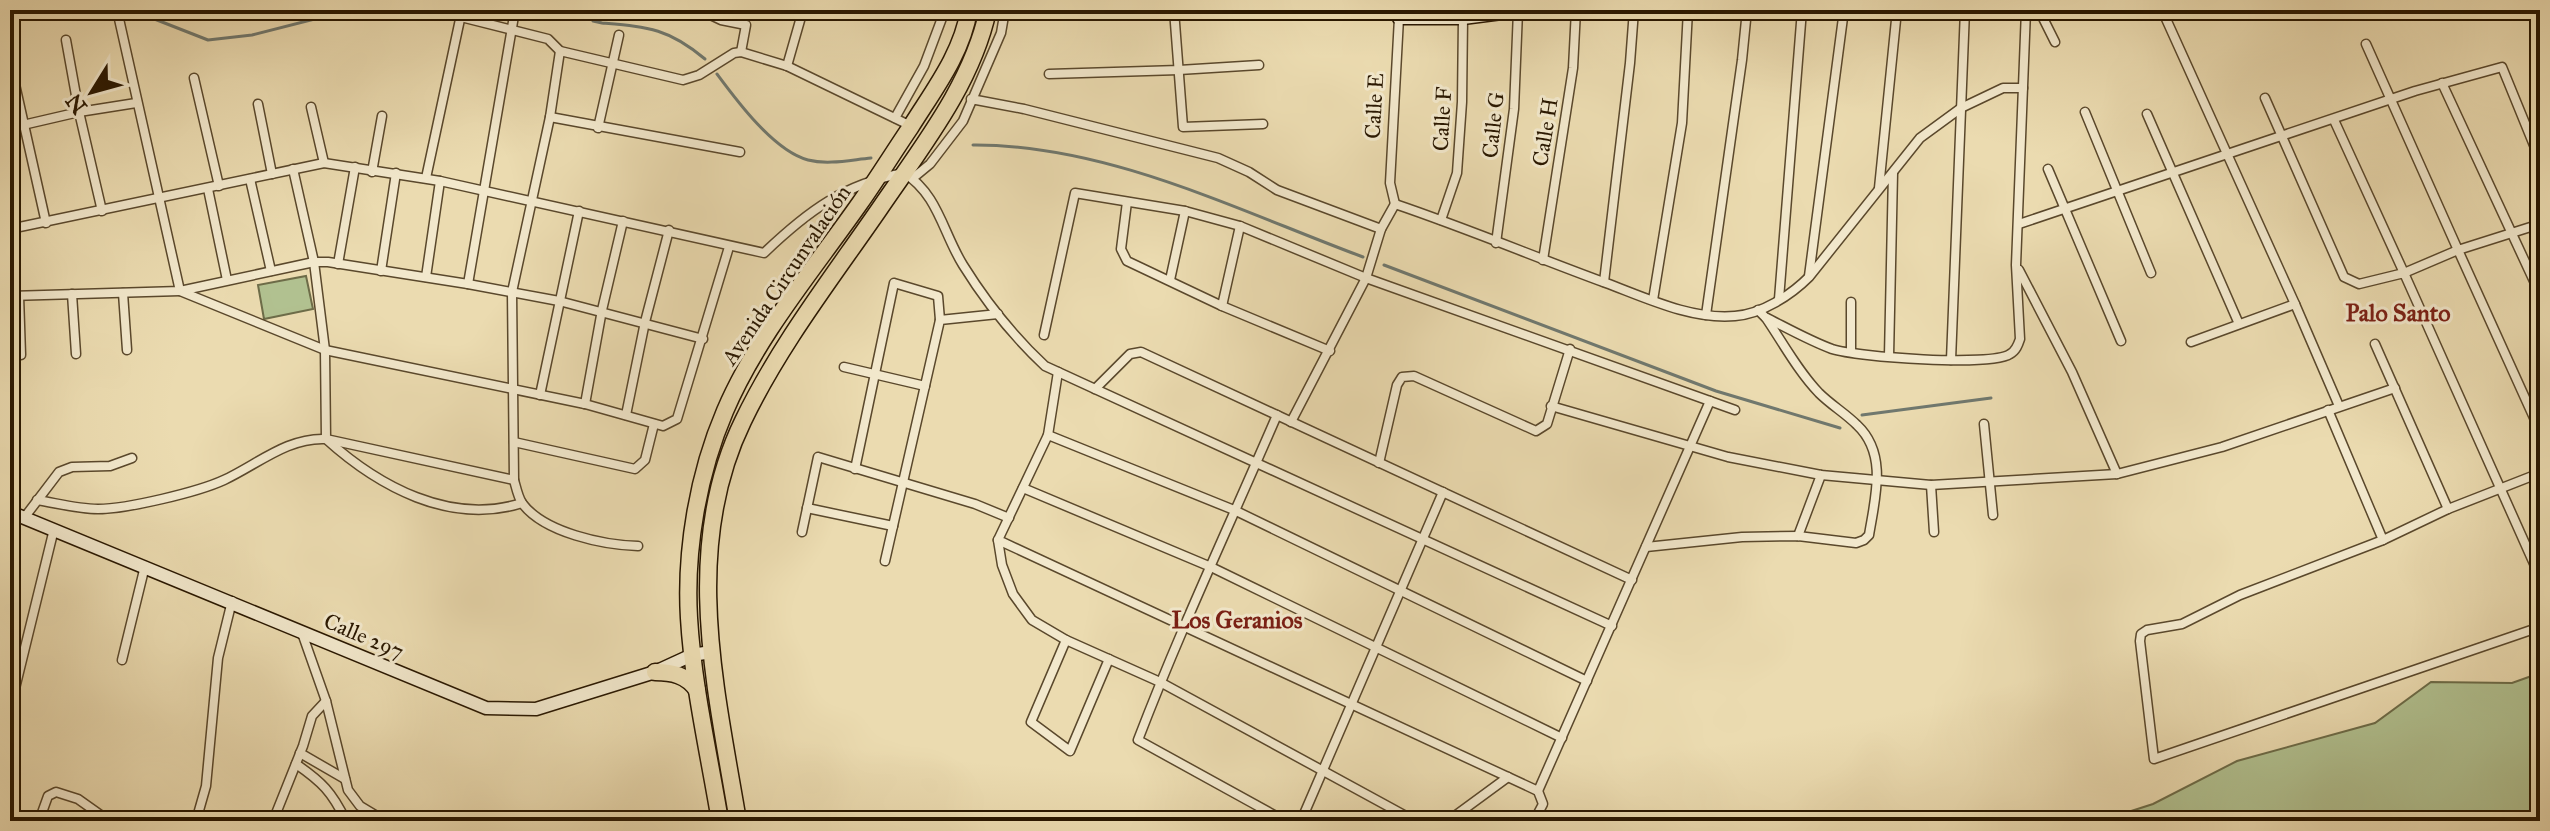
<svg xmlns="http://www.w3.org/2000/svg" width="2550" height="831" viewBox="0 0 2550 831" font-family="'IM FELL Great Primer',serif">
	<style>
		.green { fill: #b1c190; stroke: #6d6c48; stroke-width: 2 }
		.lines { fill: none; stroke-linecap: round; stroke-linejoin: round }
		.stream { stroke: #70786e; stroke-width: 3 }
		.street-casing { stroke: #5a482c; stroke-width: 11 }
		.secondary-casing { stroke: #291700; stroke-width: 15 }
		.highway-casing { stroke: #291700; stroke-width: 19 }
		.street { stroke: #f2e8cc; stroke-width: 8 }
		.secondary { stroke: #f2e8cc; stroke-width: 12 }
		.highway { stroke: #ebdbb0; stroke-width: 16 }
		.labels { text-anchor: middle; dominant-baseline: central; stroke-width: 6; stroke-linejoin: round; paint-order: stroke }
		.street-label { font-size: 22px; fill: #291700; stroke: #f2e8cc }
		.neighbourhood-label { font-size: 24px; font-weight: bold; fill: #7a1f14; stroke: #f2e8cc }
	</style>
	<rect width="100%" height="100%" fill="#ebdbb0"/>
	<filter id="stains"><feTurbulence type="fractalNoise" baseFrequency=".0025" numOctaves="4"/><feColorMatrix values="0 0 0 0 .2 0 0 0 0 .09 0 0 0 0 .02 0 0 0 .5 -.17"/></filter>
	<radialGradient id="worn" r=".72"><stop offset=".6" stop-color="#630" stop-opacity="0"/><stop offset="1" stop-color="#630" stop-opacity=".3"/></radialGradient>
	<!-- green -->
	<g class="green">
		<polygon points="306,276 313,309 264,319 258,285"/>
		<polygon points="2540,673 2540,821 2100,821 2153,804 2237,761 2375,723 2431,682 2512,683"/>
	</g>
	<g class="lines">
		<!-- stream -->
		<g class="stream">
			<polyline points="36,10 63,17 104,12"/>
			<path d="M586,10L593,21L602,23C648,27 668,28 705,59"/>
			<polyline points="134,11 208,40 252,35 350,10"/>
			<path d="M717,74C737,101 774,151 808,160C828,165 850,160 871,158"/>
			<path d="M973,145C1107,144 1239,211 1363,257"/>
			<polyline points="1384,265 1716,391 1840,428"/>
			<polyline points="1862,415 1991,398"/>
		</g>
		<defs>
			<g id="street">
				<polyline points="117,10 180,291 325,350 585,404 663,426 677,419 729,247"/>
				<polyline points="700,10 721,20 746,25 741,52"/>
				<polyline points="1174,10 1183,127 1263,124"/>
				<polyline points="2039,10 2055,42"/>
				<polyline points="2098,10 2099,12"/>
				<polyline points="2162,10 2295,304 2191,342"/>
				<polyline points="2535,10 2540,27"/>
				<polyline points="651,14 656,10"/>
				<polyline points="1175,14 1221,10"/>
				<polyline points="461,17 548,39 560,51 683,80 699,75 734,53 741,52 787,66 911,126"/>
				<polyline points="66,40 79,112 102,211"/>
				<polyline points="2366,44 2458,250 2540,224"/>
				<path d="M560,51L550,117L512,292L514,480C516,487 518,497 522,503C544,533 604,545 638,546"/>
				<polyline points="10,62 46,223"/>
				<polyline points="787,66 803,10"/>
				<polyline points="1049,74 1179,70 1259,65"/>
				<polyline points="194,78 219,186"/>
				<polyline points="2442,83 2540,294"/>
				<polyline points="2265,98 2344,277 2359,284 2404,273 2540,577"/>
				<polyline points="971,99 1024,109 1218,158 1249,172 1277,190 1381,229"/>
				<polyline points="258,104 272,174"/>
				<polyline points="311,107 324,163"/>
				<polyline points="2085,112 2151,273"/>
				<polyline points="2147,114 2239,324"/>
				<polyline points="550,117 740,152"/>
				<polyline points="895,118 924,66 945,10"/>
				<polyline points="2334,120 2404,273 2458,250 2540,431"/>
				<polyline points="10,128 79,112 136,103"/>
				<polyline points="598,128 619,35"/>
				<polyline points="293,169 314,262 325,350 326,439 514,480"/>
				<polyline points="2048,169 2121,341"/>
				<polyline points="372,172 382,116"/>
				<polyline points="426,178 462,10"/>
				<polyline points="913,178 930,164 963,121 1001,33 1005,10"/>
				<polyline points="250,179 271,271"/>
				<polyline points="1879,188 1897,10"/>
				<polyline points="208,189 227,280"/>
				<polyline points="1127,202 1121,249 1127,261 1222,306 1330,351"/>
				<path d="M1395,204C1466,228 1535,257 1606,283C1646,298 1692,320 1735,316C1762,314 1791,295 1809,277L1920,138L1961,108L2003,88H2023"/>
				<polyline points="1395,204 1390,183 1399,18"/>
				<polyline points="1441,220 1457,173 1462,102 1463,18"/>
				<polyline points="2019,224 2415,91 2502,67 2540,160"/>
				<path d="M10,229L324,163L440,181L764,253C808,211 844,184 904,173C938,194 943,233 963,265C986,302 1013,336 1045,366L1612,626"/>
				<polyline points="1496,243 1514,109 1518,11"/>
				<polyline points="1543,260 1573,68 1576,10"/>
				<polyline points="338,264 355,167"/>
				<polyline points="2019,270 2072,372 2117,474"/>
				<polyline points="381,271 396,173"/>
				<polyline points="1809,276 1844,10"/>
				<polyline points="426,277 440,181"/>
				<polyline points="1170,280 1185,211"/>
				<polyline points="1604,282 1630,63 1634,10"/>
				<polyline points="468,284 515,10"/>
				<polyline points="123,293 127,350"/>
				<polyline points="72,294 76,354"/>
				<polyline points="10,296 180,291 314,262 328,262 468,284 559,301 703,339"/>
				<polyline points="19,296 21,355"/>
				<polyline points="1779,299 1802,10"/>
				<polyline points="1653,300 1682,123 1688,10"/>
				<polyline points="2295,304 2339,406"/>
				<polyline points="1222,306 1240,226"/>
				<path d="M1758,310L1765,317C1787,328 1810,341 1832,349C1857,357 1991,367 2010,354C2016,351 2018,345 2020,339L2016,265L2026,10"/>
				<polyline points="1706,315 1742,60 1747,10"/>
				<polyline points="1044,335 1075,193 1185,211 1240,226 1366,278 1735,410"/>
				<polyline points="2375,344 2448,509"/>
				<polyline points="1851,351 1851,302"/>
				<polyline points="1889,356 1893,173"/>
				<polyline points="1951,360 1965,10"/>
				<polyline points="844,367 925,386"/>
				<polyline points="1058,372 1048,435 998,540 1538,791 1710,401"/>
				<polyline points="1095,389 1130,354 1141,352 1632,580"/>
				<polyline points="540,395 579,211"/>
				<polyline points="585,404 602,310 623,221"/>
				<polyline points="1551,406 1728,457 1821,475 1931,485 2117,474 2222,447 2395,388"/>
				<polyline points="2328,410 2383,540"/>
				<polyline points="626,415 645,322 669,230"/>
				<path d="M1277,415C1230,524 1180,630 1138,740L1285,821"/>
				<polyline points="1291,422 1366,278 1381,229 1395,204"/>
				<polyline points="1984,424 1993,515"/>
				<polyline points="1048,435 1234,510 1587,681"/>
				<polyline points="514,442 635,469 645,460 654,424"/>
				<polyline points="1379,463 1397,385 1402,377 1414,376 1536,431 1547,424 1570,349"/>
				<polyline points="855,469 894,283 938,296 940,320"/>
				<polyline points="2540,473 2448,509 2383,540 2240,595 2182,624 2147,630 2141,634 2140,641 2154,759 2540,627"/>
				<polyline points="1931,485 1934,532"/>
				<polyline points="1023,488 1211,567 1562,738"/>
				<path d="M37,500C56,503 78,509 98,509C127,509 198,492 224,480C258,464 288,437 326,439C378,486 450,526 522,503"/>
				<polyline points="807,508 893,526"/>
				<polyline points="24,518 59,472 72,467 110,466 132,458"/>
				<polyline points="802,532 818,457 975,504 1009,518"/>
				<polyline points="1798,536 1821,475"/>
				<polyline points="998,540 1002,565 1013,594 1032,620 1066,640 1160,682 1415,821"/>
				<path d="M1646,547L1742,537L1798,536L1856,543L1864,540L1869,535C1875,498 1888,454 1857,425C1845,413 1831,405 1819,393C1798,371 1783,343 1766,318"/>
				<polyline points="885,561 940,320 998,314"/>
				<polyline points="302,633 326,701 348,790 360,806 385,821"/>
				<polyline points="1066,640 1031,722 1070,751 1109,659"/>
				<polyline points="122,660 145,566"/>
				<polyline points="10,709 54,529"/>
				<polyline points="300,753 345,779"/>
				<path d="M296,764C322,782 332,792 346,821"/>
				<polyline points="39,821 48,796 56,792 78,799 109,821"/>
				<polyline points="196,821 206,786 218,658 232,601"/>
				<polyline points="273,821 303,746 312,716 326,701"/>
				<polyline points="1301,821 1443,492"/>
				<polyline points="1448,821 1508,777"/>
				<polyline points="1534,821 1543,804 1538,791"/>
			</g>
			<g id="secondary">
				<polyline points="1398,10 1399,18 1463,18 1526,10"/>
				<polyline points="10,512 486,708 536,709 655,672 692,655 711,652"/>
			</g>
			<g id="highway">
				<path d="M655,672C672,672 687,675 697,690"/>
				<path d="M720,821C709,754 693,686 689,618C685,550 698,474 725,411C757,336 813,270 860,203C877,179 893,153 910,128C933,91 962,54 969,10"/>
				<path d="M738,821C716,689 681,548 743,421C779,346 831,279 878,211C920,149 972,85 988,10"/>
			</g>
		</defs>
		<!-- street casing -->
		<use href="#street" class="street-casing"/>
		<!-- secondary casing -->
		<use href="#secondary" class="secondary-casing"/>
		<!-- highway casing -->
		<use href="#highway" class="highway-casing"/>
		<!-- street -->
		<use href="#street" class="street"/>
		<!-- secondary -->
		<use href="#secondary" class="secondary"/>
		<!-- highway -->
		<use href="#highway" class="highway"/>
	</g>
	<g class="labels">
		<!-- street labels -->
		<g class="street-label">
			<text transform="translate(1374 106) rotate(-87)">Calle E</text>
			<text transform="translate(1442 119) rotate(-87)">Calle F</text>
			<text transform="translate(1493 125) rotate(-84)">Calle G</text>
			<text transform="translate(1545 132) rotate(-81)">Calle H</text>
			<text transform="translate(786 275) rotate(-56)">Avenida Circunvalación</text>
			<text transform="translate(364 636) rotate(23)">Calle 297</text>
		</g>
		<!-- neighbourhood labels -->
		<g class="neighbourhood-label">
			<text x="2398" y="313">Palo Santo</text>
			<text x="1237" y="620">Los Geranios</text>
		</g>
	</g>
	<!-- margin -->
	<rect width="2550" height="831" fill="none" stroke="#ebdbb0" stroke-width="40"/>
	<rect x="12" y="12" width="2526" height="807" fill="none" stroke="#291700" stroke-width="4"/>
	<rect x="20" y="20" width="2510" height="791" fill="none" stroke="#291700" stroke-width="2"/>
	<!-- north arrow -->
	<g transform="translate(92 92) rotate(233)" stroke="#f2e8cc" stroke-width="6" paint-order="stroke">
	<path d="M0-6L14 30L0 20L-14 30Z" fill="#291700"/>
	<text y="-12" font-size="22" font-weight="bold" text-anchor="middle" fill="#291700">N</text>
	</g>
	<rect width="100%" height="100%" filter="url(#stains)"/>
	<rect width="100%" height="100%" fill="url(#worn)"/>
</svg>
